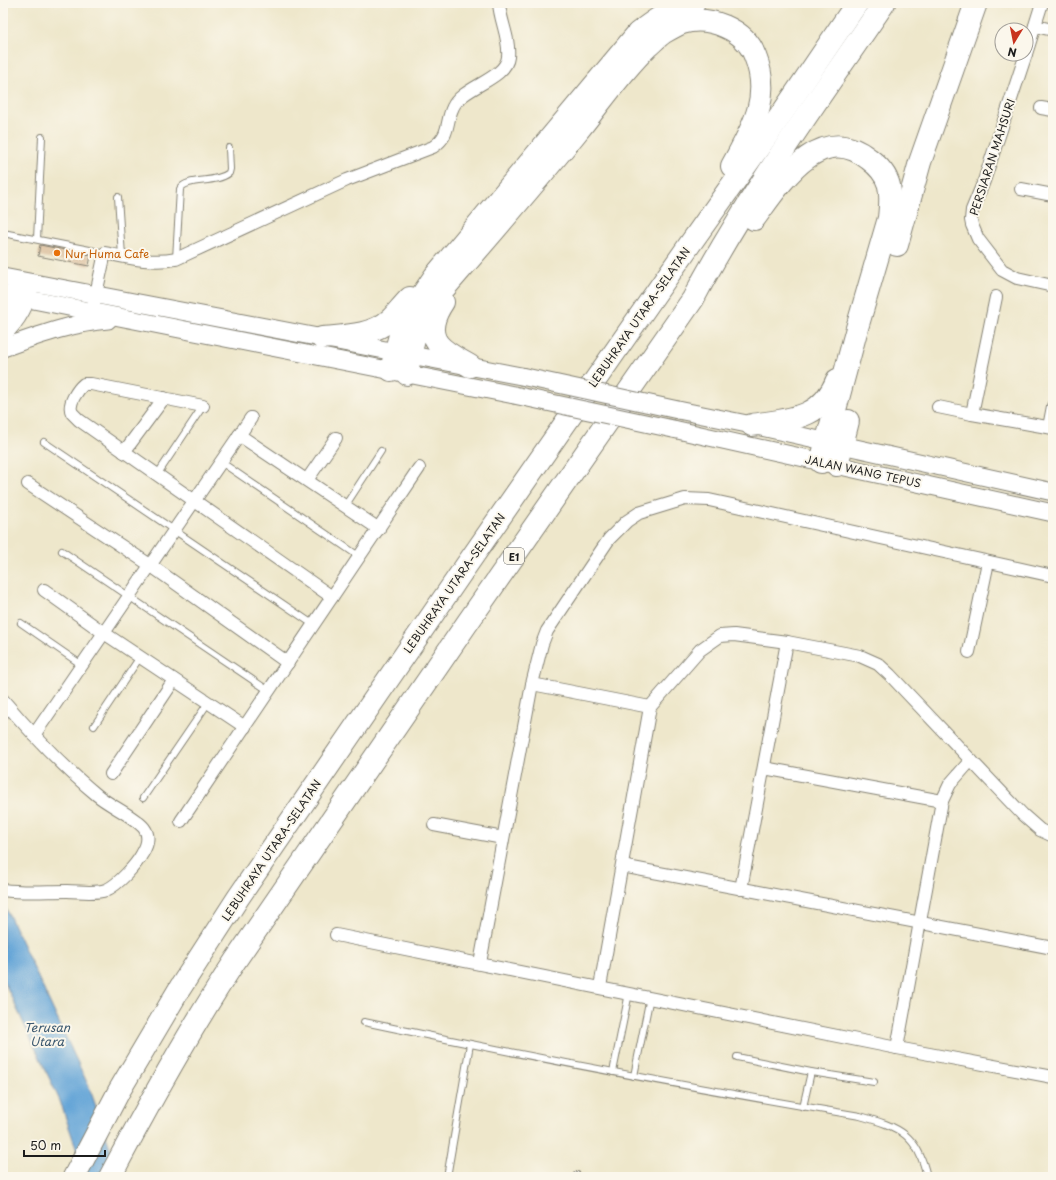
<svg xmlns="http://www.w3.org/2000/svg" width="1056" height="1180" viewBox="0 0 1056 1180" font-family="'Playpen Sans',sans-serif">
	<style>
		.water { fill: #64a4d7; stroke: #40607a }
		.building { fill: #d7b792 }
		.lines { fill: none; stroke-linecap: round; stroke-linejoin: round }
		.lane-casing { stroke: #858274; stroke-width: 8 }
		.street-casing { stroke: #858274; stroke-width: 14 }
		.secondary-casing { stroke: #858274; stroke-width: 19 }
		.highway-casing { stroke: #858274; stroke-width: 24 }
		.lane { stroke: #fff; stroke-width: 6 }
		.street { stroke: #fff; stroke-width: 12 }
		.secondary { stroke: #fff; stroke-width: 17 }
		.highway { stroke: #fff; stroke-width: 22 }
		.secondary-bridge-casing { stroke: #858274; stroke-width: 19; stroke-linecap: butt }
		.secondary-bridge { stroke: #fff; stroke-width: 17 }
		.food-dot { fill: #e8710a; stroke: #fbf7ec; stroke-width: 1.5 }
		.labels { text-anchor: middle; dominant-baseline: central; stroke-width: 4; stroke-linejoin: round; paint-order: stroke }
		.shield { fill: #fbf7ec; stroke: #5f5e5a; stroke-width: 1 }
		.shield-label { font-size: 10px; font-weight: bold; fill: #1c1c1c }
		.street-label { font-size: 11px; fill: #1c1c1c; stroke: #fbf7ec }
		.food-label { font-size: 11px; fill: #c56008; stroke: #fbf7ec; text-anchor: start }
		.water-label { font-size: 12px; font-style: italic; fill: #3c5970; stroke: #fbf7ec }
	</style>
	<rect width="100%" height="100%" fill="#fbf7ec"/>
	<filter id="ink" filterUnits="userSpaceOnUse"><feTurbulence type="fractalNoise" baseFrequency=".025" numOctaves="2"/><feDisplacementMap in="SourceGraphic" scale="8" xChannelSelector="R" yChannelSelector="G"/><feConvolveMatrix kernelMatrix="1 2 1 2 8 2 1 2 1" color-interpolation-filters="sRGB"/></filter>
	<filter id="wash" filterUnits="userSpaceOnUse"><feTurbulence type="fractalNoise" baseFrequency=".012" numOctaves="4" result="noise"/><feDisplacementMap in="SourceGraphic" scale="16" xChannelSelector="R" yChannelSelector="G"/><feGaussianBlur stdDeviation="0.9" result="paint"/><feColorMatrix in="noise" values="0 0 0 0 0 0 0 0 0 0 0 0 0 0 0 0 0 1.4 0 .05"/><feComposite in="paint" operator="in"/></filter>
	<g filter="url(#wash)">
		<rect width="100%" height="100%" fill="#eee7cb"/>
		<!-- water -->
		<polygon class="water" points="3,902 90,1089 120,1177 86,1177 60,1101 3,979"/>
		<g id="blocks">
			<!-- building -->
			<polygon class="building" points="40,245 91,255 89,266 38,256"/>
		</g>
	</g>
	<g filter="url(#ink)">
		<use href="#blocks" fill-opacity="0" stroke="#858274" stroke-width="1"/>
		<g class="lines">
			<defs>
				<g id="lane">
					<polyline points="118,197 122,256"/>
					<polyline points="3,233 105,253"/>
					<polyline points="37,239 42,137"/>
					<path d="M176,259L180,189C187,177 215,184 229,173L230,169L229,148"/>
					<polyline points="44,442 314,625"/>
					<polyline points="221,462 360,557"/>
					<polyline points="157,475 203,406"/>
					<polyline points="345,506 381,451"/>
					<polyline points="62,551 269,691"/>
					<polyline points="21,623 82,665"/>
					<polyline points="3,717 11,709"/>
					<polyline points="94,726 140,657"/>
					<polyline points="143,798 208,703"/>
					<path d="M364,1022C529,1057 694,1088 860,1116C900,1127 918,1135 927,1177"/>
					<polyline points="737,1057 811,1072 874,1082"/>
					<polyline points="613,1072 629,993"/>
					<polyline points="634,1076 650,997"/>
					<polyline points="803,1107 811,1072"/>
					<polyline points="447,1177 470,1044"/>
					<polyline points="577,1177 577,1175"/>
				</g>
				<g id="street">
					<polyline points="1035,26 1053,30"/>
					<polyline points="1026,54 984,181 972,210 971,220 972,225 978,239 1002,270 1017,278 1053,286"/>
					<polyline points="1026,54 1042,3"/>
					<polyline points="1041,108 1053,110"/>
					<polyline points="1021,189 1053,195"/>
					<path d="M94,303L105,253C129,258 152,264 176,259L347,180L433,147C451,135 445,123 453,107C462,87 506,79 508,57C510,38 500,21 499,3"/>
					<path d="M203,406L91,384H84C78,389 67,404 72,413C74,415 77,418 79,420L332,597"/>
					<polyline points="938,407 972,414 1053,428"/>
					<polyline points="972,414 996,297"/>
					<polyline points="1049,427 1053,406"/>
					<polyline points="239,435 379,529"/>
					<polyline points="124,452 164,398"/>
					<polyline points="307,480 336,438"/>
					<polyline points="28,484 150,565 288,663"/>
					<polyline points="44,590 104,633 245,727"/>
					<polyline points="969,652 988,562"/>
					<polyline points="532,684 650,707"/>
					<path d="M3,700C32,734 62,766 97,795C110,806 134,816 144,828C150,836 147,846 142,854C136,865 118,885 106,890C94,894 79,891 67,891C45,891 24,893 3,890"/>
					<polyline points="34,735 251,418"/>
					<polyline points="764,768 942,801"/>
					<polyline points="111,774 174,680"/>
					<polyline points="181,821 419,468"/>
					<polyline points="434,825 503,838"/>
					<polyline points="622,866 1053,948"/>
					<polyline points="741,889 787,642"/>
					<polyline points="336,935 897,1048 1053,1077"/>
					<polyline points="480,963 532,684 542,644 547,631 609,539 627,521 639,513 685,499 709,500 1053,576"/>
					<polyline points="600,987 650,707 700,650 720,636 734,635 787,642 860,656 878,664 890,675 1023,815 1040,830 1053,836"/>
					<polyline points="897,1048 942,801 950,784 971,760"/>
				</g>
				<g id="secondary">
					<polyline points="3,277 521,376"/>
					<polyline points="3,294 514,395"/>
					<polyline points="3,314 14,297 16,286"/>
					<path d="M3,334C15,322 26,306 29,288"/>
					<path d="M3,348C37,336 71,323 108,320"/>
					<polyline points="678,410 752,425 1053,492"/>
					<polyline points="673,429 1053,513"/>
				</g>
				<g id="highway">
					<path d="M754,219C780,184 820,119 869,159C892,176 892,191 889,218L857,328L821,462"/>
					<polyline points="897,245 920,162 976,3"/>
					<path d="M443,302C435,314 428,331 438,344C445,353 460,360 470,366"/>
					<path d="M322,338C346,336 372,336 391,319C397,313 403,305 410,298"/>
					<path d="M391,370L401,331L408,316L435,276L638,33C658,18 670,9 694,3"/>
					<path d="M407,374C411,348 415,329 429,306C478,249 528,192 576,133C599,105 620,73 647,47C652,43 657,37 663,33C668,30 676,25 682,23C709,15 745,29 755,56C772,98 752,129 732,166"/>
					<path d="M752,425C790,419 821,420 837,380"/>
					<polyline points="837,465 848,421"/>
					<polyline points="74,1177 119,1091 180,988 238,898 468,563 690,244 766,137 857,3"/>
					<path d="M110,1177C149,1103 189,1031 235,961L468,622L693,299C748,195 818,100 884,3"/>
				</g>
			</defs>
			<!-- lane casing -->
			<use href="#lane" class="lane-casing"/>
			<!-- street casing -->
			<use href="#street" class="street-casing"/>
			<!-- secondary casing -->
			<use href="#secondary" class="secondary-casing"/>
			<!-- highway casing -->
			<use href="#highway" class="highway-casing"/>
			<!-- lane -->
			<use href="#lane" class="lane"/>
			<!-- street -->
			<use href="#street" class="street"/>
			<!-- secondary -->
			<use href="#secondary" class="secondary"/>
			<!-- highway -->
			<use href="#highway" class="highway"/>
			<defs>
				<g id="secondary-bridge">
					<polyline points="521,376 678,410"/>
					<polyline points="514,395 673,429"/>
				</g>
			</defs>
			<!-- secondary-bridge casing -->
			<use href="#secondary-bridge" class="secondary-bridge-casing"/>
			<!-- secondary-bridge -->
			<use href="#secondary-bridge" class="secondary-bridge"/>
		</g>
	</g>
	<!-- markers -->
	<circle class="food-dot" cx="57" cy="253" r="4"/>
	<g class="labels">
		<!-- shield labels -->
		<rect class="shield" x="504" y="548" width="20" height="16" rx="3"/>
		<g class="shield-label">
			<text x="514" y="556">E1</text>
		</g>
		<!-- street labels -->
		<g class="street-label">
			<text transform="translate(992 157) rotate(-72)">PERSIARAN MAHSURI</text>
			<text transform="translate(639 317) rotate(-55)">LEBUHRAYA UTARA–SELATAN</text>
			<text transform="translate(863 471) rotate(12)">JALAN WANG TEPUS</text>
			<text transform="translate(454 583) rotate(-55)">LEBUHRAYA UTARA–SELATAN</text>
			<text transform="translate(271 850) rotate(-56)">LEBUHRAYA UTARA–SELATAN</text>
		</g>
		<!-- food labels -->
		<g class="food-label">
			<text x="65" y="253">Nur Huma Cafe</text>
		</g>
		<!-- water labels -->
		<g class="water-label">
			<text x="47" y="1027">Terusan<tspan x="47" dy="14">Utara</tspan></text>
		</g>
	</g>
	<!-- margin -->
	<rect width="1056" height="1180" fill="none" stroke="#fbf7ec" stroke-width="16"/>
	<!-- north arrow -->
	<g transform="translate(1014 42) rotate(190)"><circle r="19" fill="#fbf7ec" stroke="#a29f99"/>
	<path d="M0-3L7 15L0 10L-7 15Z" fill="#c8321e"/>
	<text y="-6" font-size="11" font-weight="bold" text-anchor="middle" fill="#1c1c1c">N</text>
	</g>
	<!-- scale -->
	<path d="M24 1150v6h81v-6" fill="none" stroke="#1c1c1c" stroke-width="2"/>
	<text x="30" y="1150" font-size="12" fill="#1c1c1c" stroke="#fbf7ec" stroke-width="3" paint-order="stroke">50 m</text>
</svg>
